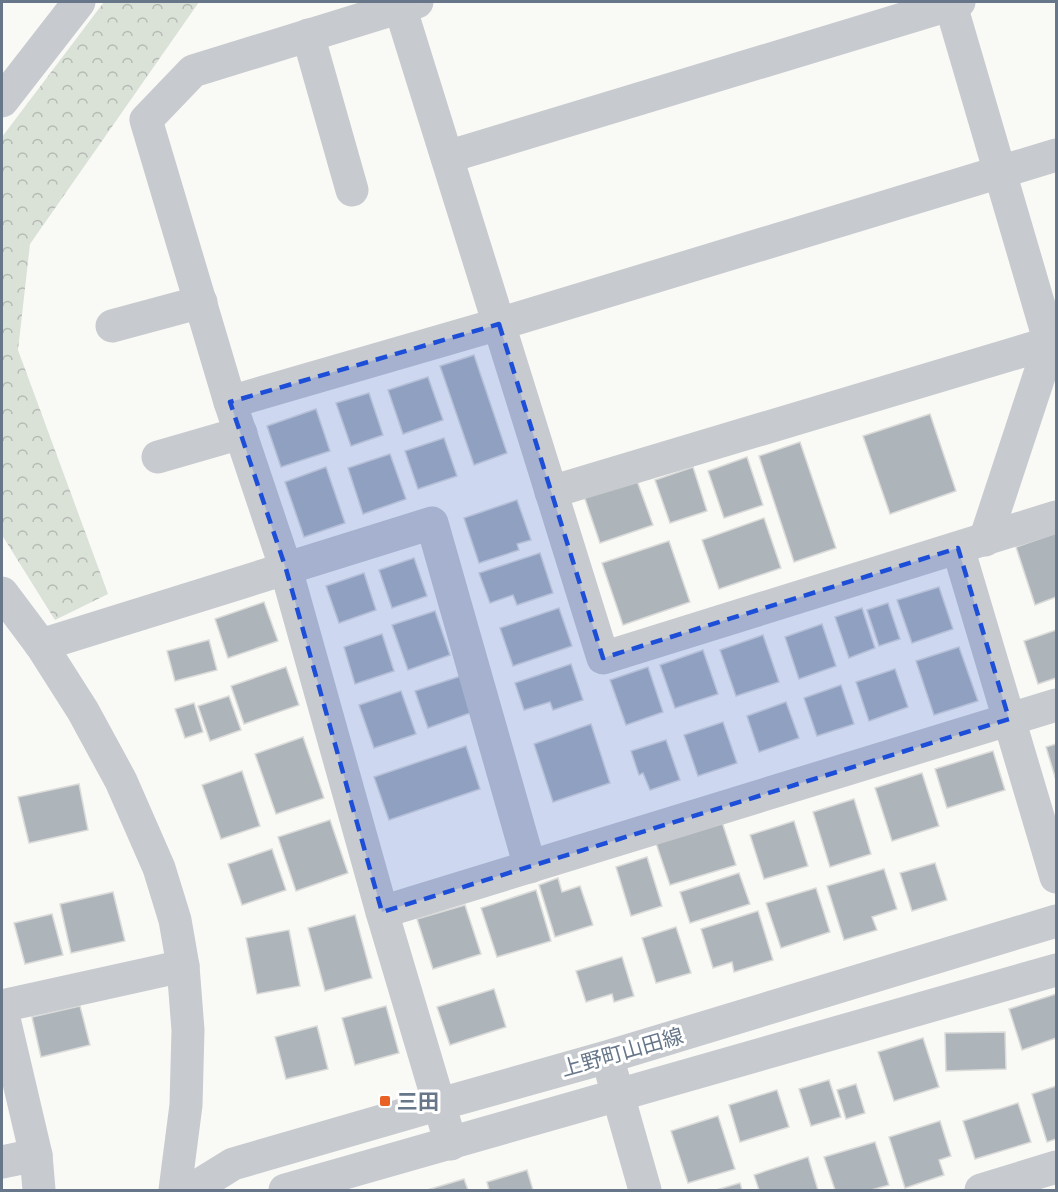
<svg xmlns="http://www.w3.org/2000/svg" width="1058" height="1192" viewBox="0 0 1058 1192" font-family="Rubik,'Noto Sans JP',sans-serif">
	<style>
		.forest { fill: url(#forest-crowns) }
		.building { fill: #adb5bb; stroke: #dbdbd9; stroke-width: 1.5 }
		.lines { fill: none; stroke-linecap: round; stroke-linejoin: round }
		.minor { stroke: #c7cace; stroke-width: 33 }
		.marked { fill: #1d4ed8; fill-opacity: 0.2; stroke: #1d4ed8; stroke-width: 4.5; stroke-dasharray: 12 8; stroke-linejoin: round }
		.poi-dot { fill: #ea6125; stroke: #fff; stroke-width: 2 }
		.labels { text-anchor: middle; dominant-baseline: central; stroke-width: 6; stroke-linejoin: round; paint-order: stroke }
		.street-label { font-size: 21px; fill: #677789; stroke: #fff }
		.poi-label { font-size: 21px; font-weight: bold; fill: #677789; stroke: #fff; text-anchor: start }
	</style>
	<defs>
		<pattern id="forest-crowns" width="20" height="18" patternUnits="userSpaceOnUse" patternTransform="scale(1.5)"><rect width="20" height="18" fill="#dae1d7"/><path d="M2 6a3 3 0 1 1 6 0M12 15a3 3 0 1 1 6 0" fill="none" stroke="#b5bbb4"/></pattern>
	</defs>
	<rect width="100%" height="100%" fill="#f9f9f6"/>
	<!-- forest -->
	<polygon class="forest" points="104,2 199,2 30,244 18,350 108,594 55,620 2,535 2,137"/>
	<!-- building -->
	<g class="building">
		<polygon points="474,355 507,453 474,465 440,366"/>
		<polygon points="428,377 443,420 403,434 388,390"/>
		<polygon points="369,393 383,435 351,446 336,403"/>
		<polygon points="316,409 330,451 281,467 267,426"/>
		<polygon points="930,414 956,491 890,514 863,436"/>
		<polygon points="444,438 457,476 418,489 405,451"/>
		<polygon points="800,442 836,548 794,562 759,456"/>
		<polygon points="390,454 406,499 363,514 348,468"/>
		<polygon points="747,457 763,505 724,518 708,471"/>
		<polygon points="326,467 345,523 304,537 285,482"/>
		<polygon points="693,467 707,511 670,523 655,480"/>
		<polygon points="636,478 653,525 600,543 584,496"/>
		<polygon points="517,500 531,540 517,544 519,550 479,563 464,518"/>
		<polygon points="764,518 781,568 719,589 702,540"/>
		<polygon points="1056,533 1056,597 1035,605 1016,547"/>
		<polygon points="669,541 690,602 623,625 602,563"/>
		<polygon points="540,553 553,593 517,605 513,595 490,603 479,573"/>
		<polygon points="414,558 427,596 392,608 379,570"/>
		<polygon points="364,573 376,610 339,623 326,586"/>
		<polygon points="939,587 953,629 912,643 897,600"/>
		<polygon points="264,602 278,641 228,658 215,619"/>
		<polygon points="888,603 900,639 879,646 867,610"/>
		<polygon points="559,608 572,646 513,666 500,628"/>
		<polygon points="862,608 875,648 849,658 835,617"/>
		<polygon points="435,611 450,655 408,670 392,625"/>
		<polygon points="822,624 836,666 799,679 785,637"/>
		<polygon points="1056,630 1056,678 1038,684 1024,641"/>
		<polygon points="382,634 394,671 355,684 344,647"/>
		<polygon points="763,635 779,682 736,696 720,650"/>
		<polygon points="209,640 217,670 175,681 167,651"/>
		<polygon points="959,647 978,701 934,715 916,661"/>
		<polygon points="703,650 718,694 675,708 660,665"/>
		<polygon points="571,664 583,700 553,710 550,702 524,710 515,683"/>
		<polygon points="286,667 299,705 244,724 231,686"/>
		<polygon points="648,667 663,712 626,725 610,680"/>
		<polygon points="895,669 908,707 869,721 856,682"/>
		<polygon points="461,676 473,712 428,728 415,691"/>
		<polygon points="841,685 854,724 817,736 804,698"/>
		<polygon points="401,691 416,734 374,748 359,705"/>
		<polygon points="229,696 241,730 210,741 198,706"/>
		<polygon points="786,702 799,738 759,752 747,716"/>
		<polygon points="194,703 203,732 185,738 175,709"/>
		<polygon points="723,722 737,763 698,776 684,735"/>
		<polygon points="591,724 610,783 553,802 534,744"/>
		<polygon points="303,737 324,798 276,814 255,754"/>
		<polygon points="666,740 680,780 650,790 643,773 639,775 631,751"/>
		<polygon points="1056,744 1056,780 1046,747"/>
		<polygon points="466,746 480,789 389,820 374,777"/>
		<polygon points="993,751 1005,790 947,808 935,769"/>
		<polygon points="242,771 260,826 221,839 202,785"/>
		<polygon points="922,773 939,826 892,841 875,788"/>
		<polygon points="79,784 88,830 29,843 18,797"/>
		<polygon points="854,799 871,854 830,867 813,812"/>
		<polygon points="330,820 348,873 296,891 278,837"/>
		<polygon points="794,821 808,866 764,879 750,835"/>
		<polygon points="722,822 736,865 670,885 656,843"/>
		<polygon points="272,849 286,890 242,905 228,864"/>
		<polygon points="647,857 662,906 631,916 616,867"/>
		<polygon points="935,863 947,900 912,911 900,873"/>
		<polygon points="884,869 897,909 872,917 877,930 844,940 827,886"/>
		<polygon points="739,873 750,904 690,923 680,892"/>
		<polygon points="558,878 562,892 580,886 593,925 555,937 539,885"/>
		<polygon points="816,888 830,932 781,948 766,903"/>
		<polygon points="536,890 551,941 497,957 481,908"/>
		<polygon points="113,892 125,941 71,953 60,904"/>
		<polygon points="465,905 481,954 433,969 417,919"/>
		<polygon points="758,911 773,960 734,972 732,962 713,968 701,929"/>
		<polygon points="52,914 63,955 25,964 14,923"/>
		<polygon points="355,915 372,978 325,991 308,928"/>
		<polygon points="676,927 691,973 656,983 642,938"/>
		<polygon points="289,930 300,986 257,994 246,938"/>
		<polygon points="622,957 634,996 614,1002 612,994 586,1002 576,971"/>
		<polygon points="494,989 506,1027 450,1045 437,1007"/>
		<polygon points="1056,994 1056,1038 1022,1050 1009,1009"/>
		<polygon points="80,1006 90,1045 41,1057 32,1017"/>
		<polygon points="386,1006 399,1053 355,1065 342,1018"/>
		<polygon points="317,1026 328,1069 286,1079 275,1037"/>
		<polygon points="1005,1032 1006,1069 946,1071 945,1033"/>
		<polygon points="923,1038 939,1087 894,1101 878,1052"/>
		<polygon points="829,1080 841,1117 811,1126 799,1089"/>
		<polygon points="856,1084 865,1113 846,1119 837,1090"/>
		<polygon points="1056,1086 1056,1139 1047,1142 1032,1094"/>
		<polygon points="777,1090 789,1127 740,1142 729,1105"/>
		<polygon points="1018,1103 1031,1142 975,1159 963,1121"/>
		<polygon points="718,1116 735,1169 688,1183 671,1131"/>
		<polygon points="940,1121 951,1156 939,1160 944,1175 905,1188 889,1137"/>
		<polygon points="875,1142 889,1185 871,1190 835,1190 824,1157"/>
		<polygon points="808,1157 818,1190 759,1190 754,1175"/>
		<polygon points="527,1170 533,1190 489,1190 487,1182"/>
		<polygon points="464,1179 468,1190 427,1190"/>
		<polygon points="740,1183 742,1190 716,1190"/>
	</g>
	<g class="lines">
		<!-- minor -->
		<g class="minor">
			<polyline points="417,2 193,71 146,120 230,402 286,569 382,912 451,1144"/>
			<polyline points="950,2 1050,343 985,540"/>
			<polyline points="400,7 603,658 1056,517"/>
			<polyline points="308,35 352,190"/>
			<polyline points="2,101 79,2"/>
			<polyline points="447,157 959,2"/>
			<polyline points="112,326 201,302"/>
			<polyline points="230,402 499,324 1056,155"/>
			<polyline points="158,457 241,433"/>
			<polyline points="551,492 1056,341"/>
			<polyline points="958,548 1056,877"/>
			<polyline points="2,593 41,645 83,711 121,781 159,868 175,920 183,966 188,1030 186,1105 175,1190"/>
			<polyline points="41,645 432,523 530,867"/>
			<polyline points="382,912 1056,705"/>
			<polyline points="2,1006 183,966"/>
			<polyline points="2,1010 36,1155 2,1162"/>
			<polyline points="612,1074 645,1190"/>
			<polyline points="36,1155 39,1190"/>
			<polyline points="191,1190 233,1164 440,1104 607,1057 1056,921"/>
			<polyline points="285,1190 1056,970"/>
			<polyline points="981,1190 1056,1167"/>
		</g>
	</g>
	<!-- marked area -->
	<path class="marked" d="M499,324L603,658L958,548L1009,719L382,912L286,569L230,402Z"/>
	<!-- markers -->
	<rect class="poi-dot" x="379" y="1095" width="12" height="12" rx="3"/>
	<g class="labels">
		<!-- street labels -->
		<g class="street-label">
			<text transform="translate(622 1052) rotate(-16)">上野町山田線</text>
		</g>
		<!-- poi labels -->
		<g class="poi-label">
			<text x="397" y="1101">三田</text>
		</g>
	</g>
	<!-- border -->
	<rect width="1058" height="1192" fill="none" stroke="#677789" stroke-width="6"/>
</svg>
